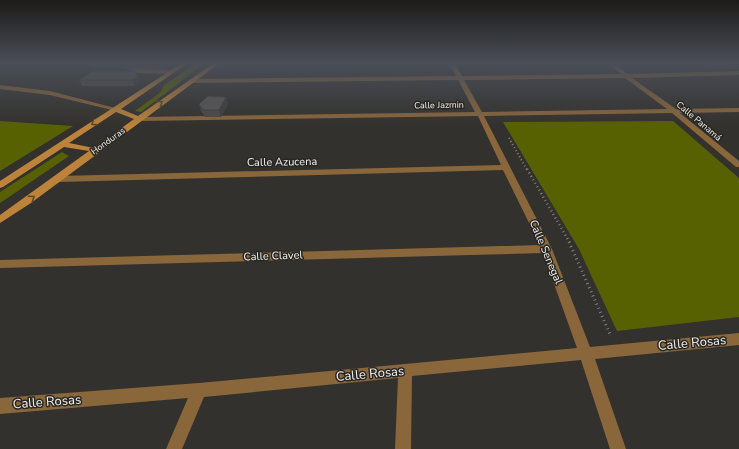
<svg xmlns="http://www.w3.org/2000/svg" width="739" height="449" viewBox="0 0 739 449" font-family="'Nunito Sans',sans-serif">
	<style>
		.green { fill: #586102 }
		.lines { fill: none; stroke-linecap: round; stroke-linejoin: round }
		.path-far2 { stroke: #81807c; stroke-width: 2; stroke-dasharray: 1 2.5; stroke-linecap: butt }
		.path-far1 { stroke: #81807c; stroke-width: 2.5; stroke-dasharray: 1 3; stroke-linecap: butt }
		.path { stroke: #81807c; stroke-width: 3; stroke-dasharray: 1 3.5; stroke-linecap: butt }
		.lane { fill: #8a663b; fill-rule: evenodd }
		.street { fill: #8a663b; fill-rule: evenodd }
		.secondary { fill: #bd833a; fill-rule: evenodd }
		.wall { fill: #4d4a47 }
		.shaded-wall { fill: #3f3c3a }
		.building { fill: #5a5653; stroke: #3f3c3a }
		.oneway { stroke: #5d472b }
		.labels { text-anchor: middle; dominant-baseline: central; stroke-width: 3; stroke-linejoin: round; paint-order: stroke }
		.far-street-label { font-size: 9px; fill: #f3f2ef; stroke: #292723 }
		.street-label { font-size: 11px; fill: #f3f2ef; stroke: #292723 }
		.near-street-label { font-size: 13px; fill: #f3f2ef; stroke: #292723 }
	</style>
	<rect width="100%" height="100%" fill="#33312d"/>
	<!-- green -->
	<g class="green">
		<polygon points="196,63 205,63 141,112 135,111 161,92 163,86"/>
		<polygon points="0,121 73,126 0,171"/>
		<polygon points="673,121 739,178 739,317 617,331 579,249 503,122"/>
		<polygon points="62,152 69,156 0,203 0,192"/>
	</g>
	<g class="lines">
		<!-- path-far2 -->
		<polyline class="path-far2" points="509,138 527,170"/>
		<!-- path-far1 -->
		<polyline class="path-far1" points="527,169 570,243"/>
		<!-- path -->
		<polyline class="path" points="569,242 610,334"/>
		<!-- lane -->
		<g class="lane">
			<polygon points="132,67 136,69 172,70 175,72 172,74 134,73 129,69"/>
			<polygon points="0,85 50,91 119,109 116,111 50,95 0,89"/>
		</g>
		<!-- street -->
		<path class="street" d="M449,63H455L462,76L621,74L607,63H613L628,74L739,71V75L632,78L676,109L739,108V112L680,113L739,161V167H736L672,113L484,116L552,249L590,347L739,333V345L595,359L626,449H610L581,360L412,376L411,449H395L398,378L204,397L182,449H166L188,398L0,414V398L199,383L577,348L543,253L0,268V260L540,245L503,170L59,182L55,179L59,176L501,165L478,116L139,121L136,119L139,117L475,112L458,80L191,83L188,81L191,79L456,76ZM625,78L667,109L482,112L464,80Z"/>
		<!-- secondary -->
		<path class="secondary" d="M182,63H188L121,109L138,116L214,63H220L31,203L0,223V215L89,151L64,147L3,187L0,188V181ZM116,112L134,119L94,148L69,143Z"/>
	</g>
	<!-- wall -->
	<g class="wall">
		<polygon points="243,63 279,63 278,65 244,65"/>
		<polygon points="168,64 162,69 123,69 122,66"/>
		<polygon points="138,76 140,82 134,86 82,86 79,80"/>
		<polygon points="226,97 228,104 221,117 205,117 201,111 199,104"/>
	</g>
	<!-- shaded-wall -->
	<g class="shaded-wall">
		<polygon points="164,63 167,63 168,64 162,69 161,66"/>
		<polygon points="138,76 140,82 134,86 132,80"/>
		<polygon points="226,97 228,104 221,117 219,110"/>
	</g>
	<!-- building -->
	<g class="building">
		<polygon points="126,63 164,63 161,66 122,66"/>
		<polygon points="92,71 134,71 138,76 132,80 79,80"/>
		<polygon points="208,96 226,97 219,110 203,110 199,104"/>
	</g>
	<!-- one-way arrows -->
	<defs><path id="oneway-chevron" d="M-2-3.5L2.5 0L-2 3.5" fill="none" stroke-width="1.6" stroke-linecap="round" stroke-linejoin="round"/></defs>
	<g class="oneway">
		<use href="#oneway-chevron" transform="translate(160 103) rotate(-36)"/>
		<use href="#oneway-chevron" transform="translate(94 123) rotate(147)"/>
		<use href="#oneway-chevron" transform="translate(32 198) rotate(-35)"/>
	</g>
	<!-- sky -->
	<linearGradient id="sky" x2="0" y2="1"><stop stop-color="#1c1b19"/><stop offset="0.5" stop-color="#4a4e57"/><stop offset="1" stop-color="#4a4e57" stop-opacity="0"/></linearGradient>
	<rect width="739" height="126" fill="url(#sky)"/>
	<g class="labels">
		<!-- far-street labels -->
		<g class="far-street-label">
			<text transform="translate(439 105) rotate(-1)">Calle Jazmin</text>
			<text transform="translate(699 121) rotate(40)">Calle Panamá</text>
			<text transform="translate(108 141) rotate(-36)">Honduras</text>
		</g>
		<!-- street labels -->
		<g class="street-label">
			<text transform="translate(282 162) rotate(-1)">Calle Azucena</text>
			<text transform="translate(546 252) rotate(67)">Calle Senegal</text>
			<text transform="translate(273 256) rotate(-2)">Calle Clavel</text>
		</g>
		<!-- near-street labels -->
		<g class="near-street-label">
			<text transform="translate(692 343) rotate(-5)">Calle Rosas</text>
			<text transform="translate(370 374) rotate(-5)">Calle Rosas</text>
			<text transform="translate(47 402) rotate(-4)">Calle Rosas</text>
		</g>
	</g>
</svg>
